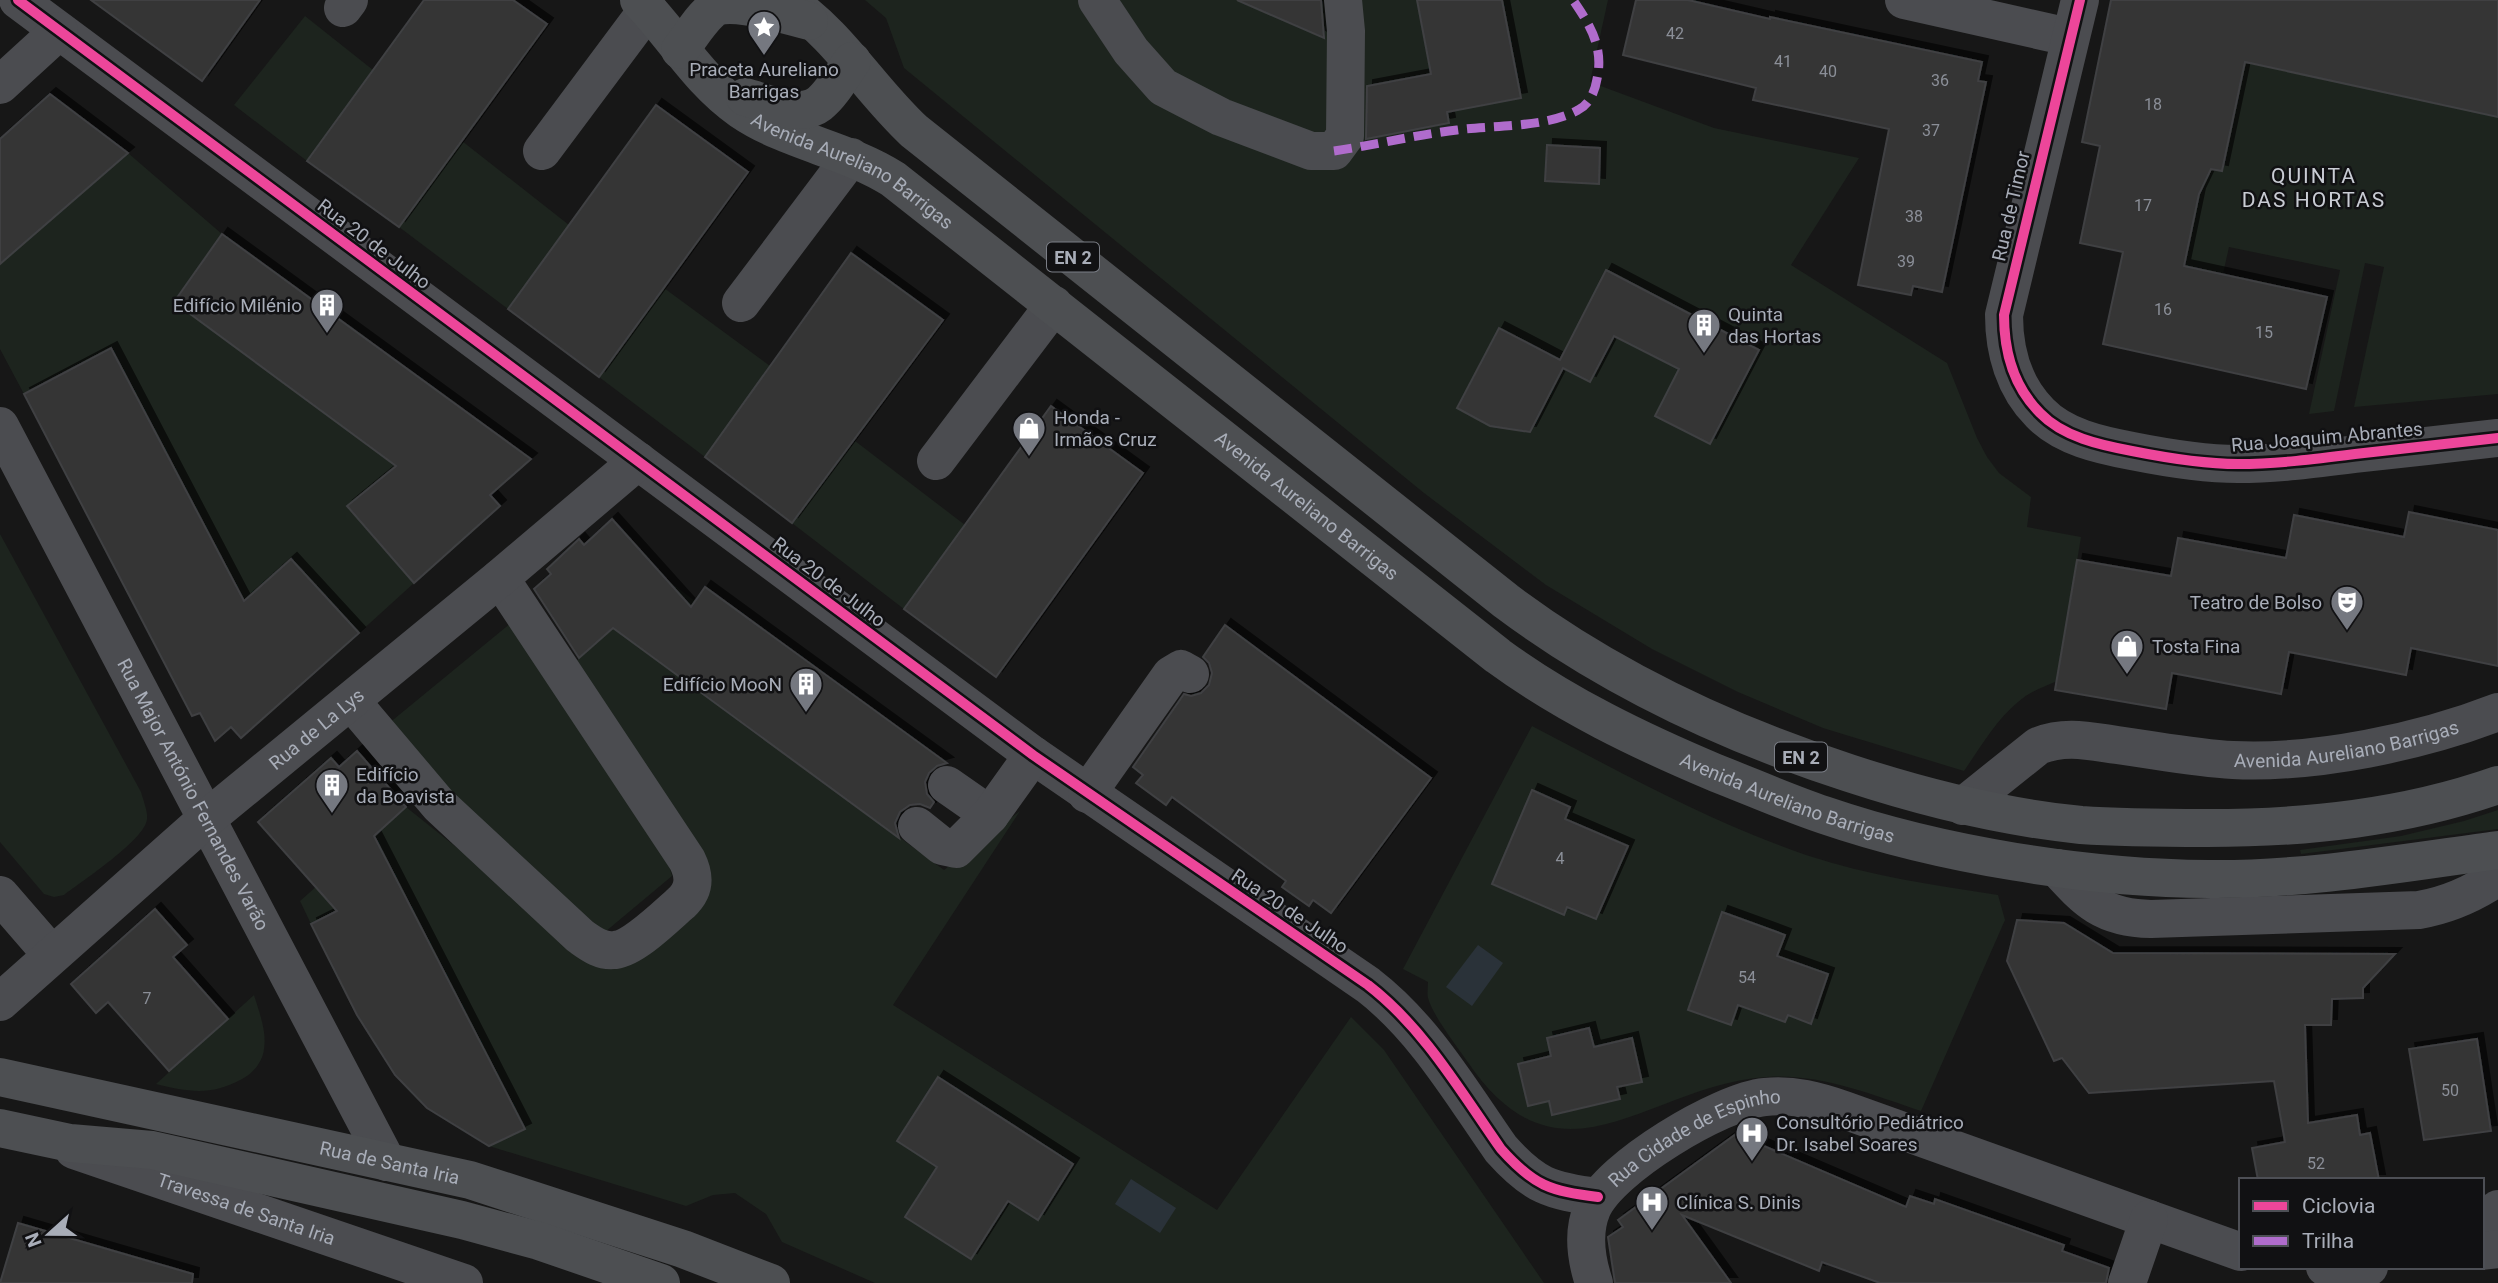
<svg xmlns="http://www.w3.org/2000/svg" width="2498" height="1283" viewBox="0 0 2498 1283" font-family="Roboto,sans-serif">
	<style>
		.green { fill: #1d241e }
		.water { fill: #2a3239 }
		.building { fill: #353536; stroke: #3f4043; stroke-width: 2; filter: url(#shadow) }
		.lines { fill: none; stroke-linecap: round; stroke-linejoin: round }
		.minor { stroke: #4b4c50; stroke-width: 38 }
		.major { stroke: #4d4f52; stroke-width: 38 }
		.quiet { stroke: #b06ccc; stroke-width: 9; stroke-dasharray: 18 9; stroke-linecap: butt }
		.cycleway-casing { stroke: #111113; stroke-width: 15 }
		.cycleway { stroke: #ed469a; stroke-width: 10 }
		.labels { text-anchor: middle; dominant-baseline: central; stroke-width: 5; stroke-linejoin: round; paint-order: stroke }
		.number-label { font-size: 16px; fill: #8b8f98 }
		.shield { fill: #111113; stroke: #7b7e86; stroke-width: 2 }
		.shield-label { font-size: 18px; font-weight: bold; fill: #a8adb8 }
		.poi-label { font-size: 19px; fill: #a8adb8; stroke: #111113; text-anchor: start }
		.street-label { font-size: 19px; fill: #a8adb8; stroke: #111113 }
		.neighbourhood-label { font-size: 21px; letter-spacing: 2px; fill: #c9ccd4; stroke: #111113 }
	</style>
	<defs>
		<filter id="shadow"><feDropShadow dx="6" dy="-6" stdDeviation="0" flood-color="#0009"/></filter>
	</defs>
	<rect width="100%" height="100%" fill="#171717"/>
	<!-- green -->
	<g class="green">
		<path d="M865,0H1608L1590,82L1714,128L1859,158L1791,265L1947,363L1977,438L1987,457L1999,473L2031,497L2027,527L2081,537L2057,681C2043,687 2029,692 2018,702C1996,720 1980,748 1964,771L1823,728L1738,692L1652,649L1546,585L1424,493L904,68L886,18Z"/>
		<polygon points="2254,14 2498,117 2498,394 2354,407 2384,267 2365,263 2334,411 2309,414 2340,270 2229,247 2223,274 2185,267 2204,167 2223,170"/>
		<polygon points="305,16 373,70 307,161 234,105"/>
		<polygon points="462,141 569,225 508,309 399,227"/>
		<polygon points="128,153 222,234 175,301 396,466 348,506 414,583 359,633 291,559 244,601 110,349 24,394 0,349 0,264"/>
		<polygon points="664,288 770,366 705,457 599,377"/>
		<polygon points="855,441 965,525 904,609 792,523"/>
		<path d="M0,534L141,792C143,800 148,811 147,819C145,840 82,881 64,895L54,897L44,894L0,842Z"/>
		<polygon points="667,580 695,601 655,658 944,870 1020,811 893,1005 1217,1210 1351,1017 1384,1050 1544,1283 875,1283 782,1242 766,1214 735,1193 713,1195 686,1206 489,1146 525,1129 396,880 311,924 300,901 406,807 590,954 693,918 573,664"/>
		<polygon points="511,623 660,836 672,876 605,932 466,816 388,724"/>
		<path d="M1532,726C1622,773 1710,822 1806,855C1869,876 1934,885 1998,895L2005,920L1921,1111C1873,1095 1819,1073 1767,1077C1648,1084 1561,1200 1467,1061C1456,1045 1433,1016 1428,998C1427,993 1428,987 1428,982L1403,969Z"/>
		<polygon points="2498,810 2498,829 2301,854 2300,850 2401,836 2464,821"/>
		<path d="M254,995C259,1012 267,1031 264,1049C263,1061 253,1074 242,1079C211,1096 189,1092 156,1084Z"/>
	</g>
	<!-- water -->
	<g class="water">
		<polygon points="1478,945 1503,963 1472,1006 1446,987"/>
		<polygon points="1131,1179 1176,1208 1160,1233 1115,1204"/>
	</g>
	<!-- building -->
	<g class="building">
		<polygon points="91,0 260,0 202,81"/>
		<polygon points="424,0 513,0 547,24 399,227 307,161"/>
		<polygon points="1237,0 1321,0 1324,38"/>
		<polygon points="1417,0 1502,0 1521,98 1447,112 1449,123 1366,139 1367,86 1431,74"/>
		<polygon points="1636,0 1688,0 1770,19 1770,17 1982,62 1978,81 1986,82 1942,292 1913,286 1911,295 1858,285 1889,129 1753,100 1756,88 1623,55"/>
		<polygon points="2111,0 2498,0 2498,117 2245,62 2222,171 2211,169 2199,194 2184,266 2327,297 2306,389 2103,344 2123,252 2080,243 2100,146 2082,142"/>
		<polygon points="50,94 128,153 0,264 0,139"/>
		<polygon points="656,105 748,172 599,377 508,309"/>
		<polygon points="1547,145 1600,148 1599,184 1545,181"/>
		<polygon points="222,234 531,459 490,495 500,506 414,583 347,506 396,466 174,302"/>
		<polygon points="851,253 943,320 792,523 705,457"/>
		<polygon points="1606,270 1759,350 1710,444 1655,416 1679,369 1614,336 1590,382 1563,368 1530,432 1490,426 1457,408 1499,328 1560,360"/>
		<polygon points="111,348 244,601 291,559 359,633 241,738 231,727 215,741 200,713 192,716 24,394"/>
		<polygon points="1051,406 1143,473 996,677 904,609"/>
		<polygon points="2409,512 2498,530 2498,666 2411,648 2406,675 2289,652 2281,694 2172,673 2166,709 2055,690 2077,560 2171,576 2178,538 2286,558 2294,515 2404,537"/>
		<polygon points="612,519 691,607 705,587 947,763 937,766 929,773 925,782 927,794 934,802 930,808 920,804 910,805 900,812 895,823 899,838 613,628 579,658 534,589 551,574 547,569 579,539 584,545"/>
		<polygon points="1225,625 1431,778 1331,913 1313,900 1309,906 1282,887 1286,881 1172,797 1166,805 1136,783 1143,775 1133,767 1184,694 1191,696 1201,693 1209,685 1212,673 1209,663 1203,657"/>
		<polygon points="357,751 406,807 374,836 525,1129 489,1146 427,1108 395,1075 357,1015 311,924 337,911 258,822 331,758 339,767"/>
		<polygon points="1532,790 1570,807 1565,819 1628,846 1596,919 1567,907 1564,915 1492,884"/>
		<polygon points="155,909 187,945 173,957 228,1019 169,1071 108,1002 96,1013 71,984"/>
		<polygon points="1722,912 1785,935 1777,956 1828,974 1811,1024 1788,1015 1785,1022 1738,1005 1731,1025 1688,1010"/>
		<polygon points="2017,920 2064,923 2113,953 2395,954 2363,988 2363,998 2332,999 2331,1025 2305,1025 2308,1123 2357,1115 2360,1135 2370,1133 2379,1180 2258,1180 2252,1148 2285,1142 2274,1081 2089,1093 2062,1058 2054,1061 2007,961"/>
		<polygon points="1589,1028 1594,1047 1632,1038 1642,1082 1617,1087 1620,1099 1552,1115 1549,1101 1528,1106 1518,1064 1551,1056 1547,1038"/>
		<polygon points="2477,1039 2491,1131 2424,1140 2409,1049"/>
		<polygon points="938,1077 1073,1164 1038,1220 1008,1201 971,1259 905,1217 937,1167 897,1141"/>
		<polygon points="1736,1134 1906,1207 1910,1196 1934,1204 1935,1199 2064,1245 2062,1251 2109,1268 2106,1283 1880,1283 1822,1262 1819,1271 1682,1215 1731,1283 1615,1283 1608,1237 1623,1227 1618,1220"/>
		<polygon points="18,1223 193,1274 192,1283 0,1283"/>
	</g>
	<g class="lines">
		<!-- minor -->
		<g class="minor">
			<path d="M18,0L1033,755L1368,985C1424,1028 1461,1092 1501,1149C1534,1186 1550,1191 1598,1197"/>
			<polyline points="1097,0 1131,51 1163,87 1221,117 1311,151 1334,151 1345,136 1346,31 1343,0"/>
			<polyline points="1904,0 2069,37"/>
			<path d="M2080,0L2004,315C2004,351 2014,387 2040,413C2063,437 2100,445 2132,451C2167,458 2202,464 2238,464C2277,464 2316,459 2355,454C2403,449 2450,443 2498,438"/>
			<polyline points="343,8 349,0"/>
			<polyline points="0,85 59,31"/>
			<polyline points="542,151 648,9"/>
			<polyline points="741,303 851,157"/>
			<path id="s1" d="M0,426L387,1162"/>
			<polyline points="936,461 1054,305"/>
			<path d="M351,701L439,805L580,936C590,943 601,952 615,950C634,948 666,916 681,903C695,890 695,876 687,860L500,578"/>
			<polyline points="947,785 990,815"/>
			<polyline points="1087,794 1171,675 1181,669 1190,674"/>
			<path id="s2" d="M1963,806L2038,746C2065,735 2089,741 2117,745C2155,750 2194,758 2233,760C2315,764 2421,742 2498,712"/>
			<polyline points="917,826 942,846 956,849 990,815 1033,755"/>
			<path d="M2057,868C2087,901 2103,918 2151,919L2419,910C2449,905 2473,894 2498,877"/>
			<polyline points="0,895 52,955"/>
			<path id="s3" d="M0,1002L205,820L500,578L638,461"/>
			<path id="s4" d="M74,1150L464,1283"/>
			<polyline points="2482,1222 2498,1209"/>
			<polyline points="2482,1251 2498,1249"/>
			<polyline points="2325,1267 2369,1267"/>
			<path id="s5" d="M1594,1283C1586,1259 1582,1233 1592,1209C1609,1168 1721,1101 1765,1097C1793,1094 1818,1101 1844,1110L2241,1252"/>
			<polyline points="2127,1283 2149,1219"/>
		</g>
		<!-- major -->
		<g class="major">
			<path id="s6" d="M639,0C674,36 699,81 741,110C788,142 846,149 893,179L1498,656C1565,705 1640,741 1716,773C1752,787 1788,803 1824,815C1941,855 2086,878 2209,879C2306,880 2403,863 2498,850"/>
			<path d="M786,0C839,35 868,88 914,131L1506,601C1610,679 1726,733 1849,773C1925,798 2001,817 2081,825C2123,828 2165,828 2207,828C2306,828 2404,818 2498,785"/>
			<path d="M680,50C691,36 702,16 716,7C736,0 787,15 809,21"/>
			<path d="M745,97C765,102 800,119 819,104C832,94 842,75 852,61"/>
			<path id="s7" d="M0,1077L470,1180L683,1249L771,1283"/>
			<polyline points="0,1128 70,1143 152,1150 462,1220 539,1241 661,1283"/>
		</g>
		<!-- quiet -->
		<path class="quiet" d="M1334,151C1375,145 1415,135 1457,130C1493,125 1546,128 1578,110C1590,104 1595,91 1597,79C1604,47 1590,25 1573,0"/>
		<defs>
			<g id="cycleway">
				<path d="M18,0L1033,755L1368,985C1424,1028 1461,1092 1501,1149C1534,1186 1550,1191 1598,1197"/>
				<path d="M2080,0L2004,315C2004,351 2014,387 2040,413C2063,437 2100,445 2132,451C2167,458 2202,464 2238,464C2277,464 2316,459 2355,454C2403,449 2450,443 2498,438"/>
			</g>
		</defs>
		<!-- cycleway casing -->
		<use href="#cycleway" class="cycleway-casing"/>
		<!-- cycleway -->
		<use href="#cycleway" class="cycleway"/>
	</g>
	<!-- icons -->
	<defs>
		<symbol id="sight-pin" viewBox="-11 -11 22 30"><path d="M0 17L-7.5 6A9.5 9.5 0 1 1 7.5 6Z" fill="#757880" stroke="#111113"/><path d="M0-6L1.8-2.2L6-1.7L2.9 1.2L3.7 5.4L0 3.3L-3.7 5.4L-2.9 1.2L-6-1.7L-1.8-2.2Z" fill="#fff"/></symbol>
		<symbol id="building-pin" viewBox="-11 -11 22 30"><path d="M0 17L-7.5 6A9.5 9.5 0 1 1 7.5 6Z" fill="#757880" stroke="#111113"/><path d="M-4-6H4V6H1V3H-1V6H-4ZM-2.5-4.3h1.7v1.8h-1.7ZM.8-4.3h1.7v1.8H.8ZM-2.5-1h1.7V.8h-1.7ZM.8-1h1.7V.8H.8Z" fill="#fff"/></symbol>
		<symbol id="shop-pin" viewBox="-11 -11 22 30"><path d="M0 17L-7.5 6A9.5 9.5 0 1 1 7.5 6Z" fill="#757880" stroke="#111113"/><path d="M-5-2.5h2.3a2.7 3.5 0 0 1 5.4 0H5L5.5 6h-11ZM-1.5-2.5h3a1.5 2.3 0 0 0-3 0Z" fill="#fff"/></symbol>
		<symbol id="theatre-pin" viewBox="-11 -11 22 30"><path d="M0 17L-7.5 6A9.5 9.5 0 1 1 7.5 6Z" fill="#757880" stroke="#111113"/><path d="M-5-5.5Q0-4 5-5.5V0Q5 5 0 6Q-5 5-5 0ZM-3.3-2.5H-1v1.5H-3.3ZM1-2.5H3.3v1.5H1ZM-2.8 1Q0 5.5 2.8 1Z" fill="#fff"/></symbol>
		<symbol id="hospital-pin" viewBox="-11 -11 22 30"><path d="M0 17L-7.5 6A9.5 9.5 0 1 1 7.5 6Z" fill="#757880" stroke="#111113"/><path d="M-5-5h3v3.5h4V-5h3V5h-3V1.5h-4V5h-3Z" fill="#fff"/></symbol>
	</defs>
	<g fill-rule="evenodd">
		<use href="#sight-pin" x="745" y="8" width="38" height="52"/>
		<use href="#building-pin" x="308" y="286" width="38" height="52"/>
		<use href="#building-pin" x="1685" y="306" width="38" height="52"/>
		<use href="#shop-pin" x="1010" y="409" width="38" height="52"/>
		<use href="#theatre-pin" x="2328" y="583" width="38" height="52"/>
		<use href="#shop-pin" x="2108" y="627" width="38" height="52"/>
		<use href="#building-pin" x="787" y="665" width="38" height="52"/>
		<use href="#building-pin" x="313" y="766" width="38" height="52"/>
		<use href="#hospital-pin" x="1733" y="1114" width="38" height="52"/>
		<use href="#hospital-pin" x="1633" y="1183" width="38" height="52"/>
	</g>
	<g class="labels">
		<!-- number labels -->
		<g class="number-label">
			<text x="1675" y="33">42</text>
			<text x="1783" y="61">41</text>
			<text x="1828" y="71">40</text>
			<text x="1940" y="80">36</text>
			<text x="2153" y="104">18</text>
			<text x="1931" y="130">37</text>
			<text x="2143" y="205">17</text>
			<text x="1914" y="216">38</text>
			<text x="1906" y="261">39</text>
			<text x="2163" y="309">16</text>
			<text x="2264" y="332">15</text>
			<text x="1560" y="858">4</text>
			<text x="1747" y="977">54</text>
			<text x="147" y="998">7</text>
			<text x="2450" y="1090">50</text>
			<text x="2316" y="1163">52</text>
		</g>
		<!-- shield labels -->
		<g class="shield">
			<rect x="1047" y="242.5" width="52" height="29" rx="5"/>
			<rect x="1775" y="742.5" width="52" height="29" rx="5"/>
		</g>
		<g class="shield-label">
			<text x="1073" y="257">EN 2</text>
			<text x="1801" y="757">EN 2</text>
		</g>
		<!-- poi labels -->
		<g class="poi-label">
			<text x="764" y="69" text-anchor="middle">Praceta Aureliano<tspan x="764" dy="22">Barrigas</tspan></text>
			<text x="302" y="305" text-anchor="end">Edifício Milénio</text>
			<text x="1728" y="314">Quinta<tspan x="1728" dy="22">das Hortas</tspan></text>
			<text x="1054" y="417">Honda -<tspan x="1054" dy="22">Irmãos Cruz</tspan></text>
			<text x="2322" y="602" text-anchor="end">Teatro de Bolso</text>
			<text x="2152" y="646">Tosta Fina</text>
			<text x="782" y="684" text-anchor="end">Edifício MooN</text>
			<text x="356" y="774">Edifício<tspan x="356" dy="22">da Boavista</tspan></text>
			<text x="1776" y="1122">Consultório Pediátrico<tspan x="1776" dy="22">Dr. Isabel Soares</tspan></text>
			<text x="1676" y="1202">Clínica S. Dinis</text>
		</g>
		<!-- street labels -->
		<g class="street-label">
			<text stroke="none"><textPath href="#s6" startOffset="278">Avenida Aureliano Barrigas</textPath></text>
			<text transform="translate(2011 206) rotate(-77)">Rua de Timor</text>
			<text transform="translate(374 244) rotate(37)">Rua 20 de Julho</text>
			<text transform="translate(2327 437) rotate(-5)">Rua Joaquim Abrantes</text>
			<text stroke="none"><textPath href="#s6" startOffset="845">Avenida Aureliano Barrigas</textPath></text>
			<text transform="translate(829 582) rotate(37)">Rua 20 de Julho</text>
			<text stroke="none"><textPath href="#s3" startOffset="418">Rua de La Lys</textPath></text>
			<text stroke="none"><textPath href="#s2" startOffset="408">Avenida Aureliano Barrigas</textPath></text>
			<text stroke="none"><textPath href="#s1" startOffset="416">Rua Major António Fernandes Varão</textPath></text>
			<text stroke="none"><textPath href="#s6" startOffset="1412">Avenida Aureliano Barrigas</textPath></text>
			<text transform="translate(1290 911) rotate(34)">Rua 20 de Julho</text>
			<text stroke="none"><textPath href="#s5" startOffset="205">Rua Cidade de Espinho</textPath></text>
			<text stroke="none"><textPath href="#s7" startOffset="399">Rua de Santa Iria</textPath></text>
			<text stroke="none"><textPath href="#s4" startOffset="182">Travessa de Santa Iria</textPath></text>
		</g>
		<!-- neighbourhood labels -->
		<g class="neighbourhood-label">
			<text x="2314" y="176">QUINTA<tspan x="2314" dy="24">DAS HORTAS</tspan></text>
		</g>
	</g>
	<!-- legend -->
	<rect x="2239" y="1178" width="245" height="91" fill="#111113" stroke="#4d4f55" stroke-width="2"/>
	<rect x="2253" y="1201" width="35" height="10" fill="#ed469a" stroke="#4d4f55" stroke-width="2"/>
	<text x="2302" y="1213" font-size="21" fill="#a8adb8">Ciclovia</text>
	<rect x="2253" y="1236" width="35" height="10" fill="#b06ccc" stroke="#4d4f55" stroke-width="2"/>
	<text x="2302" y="1248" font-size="21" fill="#a8adb8">Trilha</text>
	<!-- north arrow -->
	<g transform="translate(49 1234) rotate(249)" stroke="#111113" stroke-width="5" paint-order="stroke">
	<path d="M0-5L12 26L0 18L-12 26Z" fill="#a8adb8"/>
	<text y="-10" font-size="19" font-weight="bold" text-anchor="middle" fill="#a8adb8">N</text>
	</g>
</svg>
